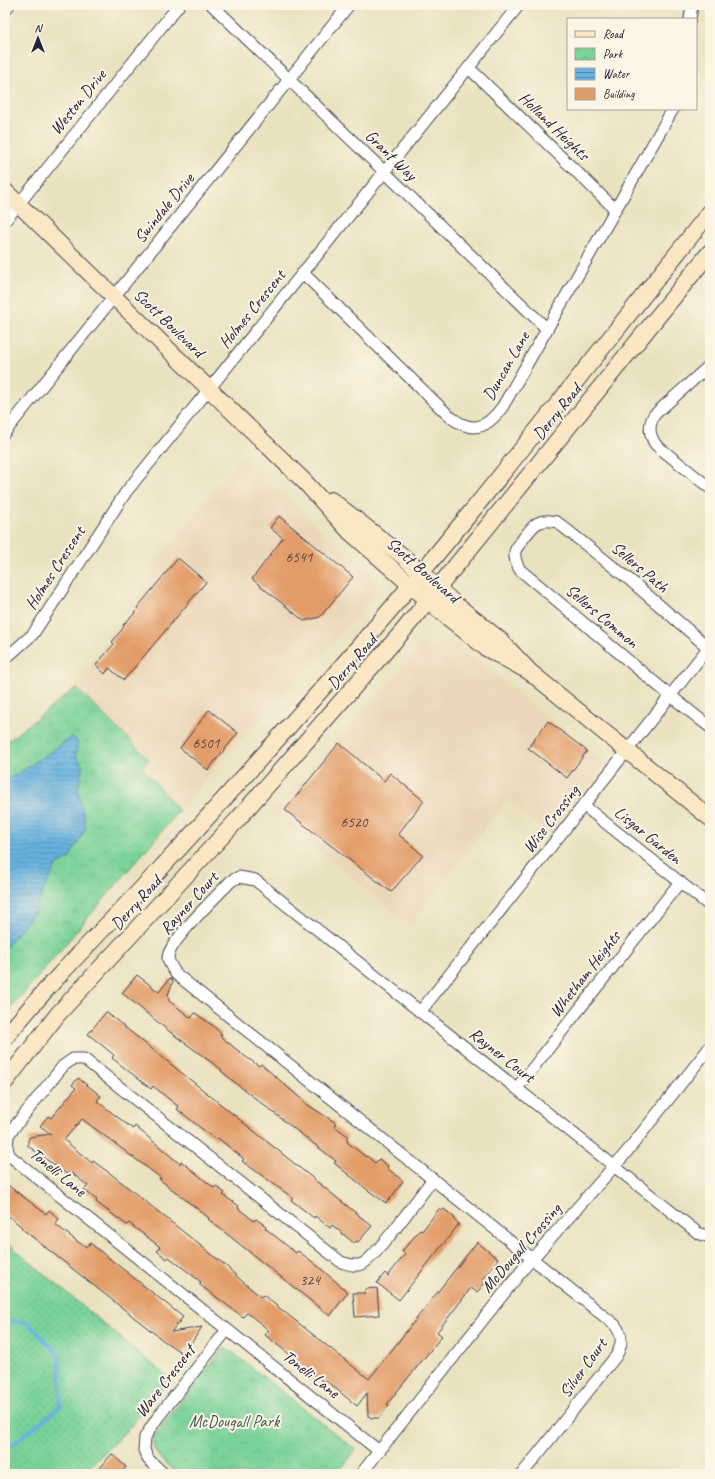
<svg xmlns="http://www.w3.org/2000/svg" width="715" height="1479" viewBox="0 0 715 1479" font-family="Caveat,sans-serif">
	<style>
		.built { fill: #ebd8ba }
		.grass { fill: url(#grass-dots); stroke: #4d7a6a }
		.park { fill: url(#park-crowns); stroke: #4d7a6a }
		.water { fill: url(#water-rules); stroke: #446a8d }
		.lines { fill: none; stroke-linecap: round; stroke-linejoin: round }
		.stream { stroke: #66b2df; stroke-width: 4 }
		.building { fill: #e29c68 }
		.street-casing { stroke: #403f4f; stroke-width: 13 }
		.secondary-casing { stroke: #403f4f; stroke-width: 18 }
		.street { stroke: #fff; stroke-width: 11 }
		.secondary { stroke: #fbe7c3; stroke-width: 16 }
		.labels { text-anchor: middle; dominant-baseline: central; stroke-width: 4; stroke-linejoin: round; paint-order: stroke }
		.number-label { font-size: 15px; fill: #524046 }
		.street-label { font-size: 17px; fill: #22223b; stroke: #fcf5e5 }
		.park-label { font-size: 17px; fill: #3c5757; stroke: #fcf5e5 }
	</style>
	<defs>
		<pattern id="grass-dots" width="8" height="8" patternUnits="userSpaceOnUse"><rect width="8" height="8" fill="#78d299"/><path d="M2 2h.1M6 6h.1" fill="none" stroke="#68b485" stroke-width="1.8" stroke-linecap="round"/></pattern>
		<pattern id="park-crowns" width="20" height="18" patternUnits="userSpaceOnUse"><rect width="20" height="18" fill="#78d299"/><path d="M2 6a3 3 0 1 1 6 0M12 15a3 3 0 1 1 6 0" fill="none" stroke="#68b485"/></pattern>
		<pattern id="water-rules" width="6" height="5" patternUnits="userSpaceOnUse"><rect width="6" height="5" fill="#66b2df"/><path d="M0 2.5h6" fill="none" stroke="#5490b6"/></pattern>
	</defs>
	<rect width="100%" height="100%" fill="#fcf5e5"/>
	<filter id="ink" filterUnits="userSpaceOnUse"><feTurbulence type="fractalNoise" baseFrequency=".025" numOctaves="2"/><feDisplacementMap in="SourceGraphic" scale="8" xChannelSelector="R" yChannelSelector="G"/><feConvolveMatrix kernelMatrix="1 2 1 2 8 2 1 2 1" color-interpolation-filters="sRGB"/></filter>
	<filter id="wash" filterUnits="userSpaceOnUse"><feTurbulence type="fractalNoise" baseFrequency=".012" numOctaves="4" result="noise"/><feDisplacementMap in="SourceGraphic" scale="16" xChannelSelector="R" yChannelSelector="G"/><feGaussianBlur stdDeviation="0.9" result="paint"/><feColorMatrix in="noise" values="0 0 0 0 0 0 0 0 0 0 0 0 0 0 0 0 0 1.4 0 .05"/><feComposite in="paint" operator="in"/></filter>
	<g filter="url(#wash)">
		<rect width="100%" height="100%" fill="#eae2bf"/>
		<!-- built -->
		<g class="built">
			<polygon points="242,455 328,537 378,579 376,591 368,603 329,647 205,778 191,799 179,811 142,767 149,759 76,689 167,549"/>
			<polygon points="450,638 603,762 600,771 550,834 507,800 410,925 271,813 384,688 420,645 437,645"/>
		</g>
		<!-- grass -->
		<polygon class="grass" points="5,1241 170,1379 131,1426 83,1474 5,1474 5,1393 8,1391 5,1389"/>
		<!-- park -->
		<g class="park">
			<polygon points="76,688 149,759 142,767 179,811 5,1015 5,743"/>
			<path d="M227,1348L356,1450L337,1474H178C166,1463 151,1455 153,1437L222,1350Z"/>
		</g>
		<!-- water -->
		<polygon class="water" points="72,737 78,742 76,756 83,766 78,789 86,828 69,859 56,866 43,891 36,910 5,948 5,780 19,773"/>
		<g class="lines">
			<!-- stream -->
			<polyline class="stream" points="5,1321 27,1322 59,1355 61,1406 5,1450"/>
		</g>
		<g id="blocks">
			<!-- building -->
			<g class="building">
				<polygon points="279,516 353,577 320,617 304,621 252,579 283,538 270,528"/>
				<polygon points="178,558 206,582 124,680 109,668 105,674 96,665 114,644 112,642 124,627 123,625 138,610 137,608"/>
				<polygon points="209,710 238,733 208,770 180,748"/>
				<polygon points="548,721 587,751 567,778 528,748"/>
				<polygon points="339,743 384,781 390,773 424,801 398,834 423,855 391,892 285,810"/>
				<polygon points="137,975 159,992 170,978 173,981 168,995 170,997 168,1000 191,1018 195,1013 212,1025 222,1034 220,1036 246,1057 259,1066 261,1064 308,1105 336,1123 334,1126 348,1136 346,1139 348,1141 347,1142 366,1157 367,1156 375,1163 379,1159 388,1166 387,1168 403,1181 391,1198 386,1203 369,1191 334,1163 336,1161 238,1085 221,1071 222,1070 170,1032 122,993"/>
				<polygon points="106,1012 372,1226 358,1242 356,1241 354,1243 332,1225 330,1228 315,1216 314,1218 291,1200 293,1198 242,1161 244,1159 218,1138 216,1140 177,1109 179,1107 153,1086 151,1089 112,1058 114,1055 88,1034"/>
				<polygon points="78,1078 101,1096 97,1101 125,1123 133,1129 135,1126 180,1164 181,1161 214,1188 216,1186 225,1193 223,1195 239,1206 238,1208 254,1221 256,1219 266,1226 265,1228 296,1253 298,1251 314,1263 348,1292 330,1316 208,1219 209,1218 159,1179 161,1178 82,1119 64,1140 92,1163 93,1161 111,1174 226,1266 243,1282 261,1297 263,1295 369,1379 477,1242 498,1259 482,1281 485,1283 477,1292 471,1288 437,1332 442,1336 387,1404 389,1405 379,1418 372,1418 368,1416 367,1393 357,1406 325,1380 324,1382 307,1369 306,1370 296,1362 298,1361 265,1335 269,1331 264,1326 247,1313 243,1317 199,1284 201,1282 169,1257 167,1259 157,1251 160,1247 129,1223 127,1225 96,1202 97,1200 84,1190 88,1186 72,1173 71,1176 65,1173 28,1146 28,1140 30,1137 51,1134 40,1126 48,1116 51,1118 76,1088 72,1085"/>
				<polygon points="5,1183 46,1214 49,1210 59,1219 55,1224 78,1242 87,1247 90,1243 183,1317 171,1332 202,1327 188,1348 186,1347 182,1353 164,1341 21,1228 22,1227 5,1213"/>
				<polygon points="439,1209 442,1211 444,1209 455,1218 454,1220 459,1224 399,1300 377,1283 385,1273 388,1276 405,1254 402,1251 420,1230 422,1231"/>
				<polygon points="377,1288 379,1315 355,1317 353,1293 365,1293 365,1289"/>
				<polygon points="112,1454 126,1467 120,1474 95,1474"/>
			</g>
		</g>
	</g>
	<g filter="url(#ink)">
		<use href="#blocks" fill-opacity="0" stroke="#403f4f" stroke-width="1"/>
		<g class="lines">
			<defs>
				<g id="street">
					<polyline points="212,5 547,329"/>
					<polyline points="5,10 9,5"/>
					<polyline points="690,19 692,5"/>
					<polyline points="469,68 615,209"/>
					<polyline points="5,221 179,5"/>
					<path d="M303,273L448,415C471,434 486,430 503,406L673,109"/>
					<path d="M710,365L654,415C648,426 649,435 656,445L710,488"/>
					<polyline points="5,432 349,5"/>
					<path d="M710,649L631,581L557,522C538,517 533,526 523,539C521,543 516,547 515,552C514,559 517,565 520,570C584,622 645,677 710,727"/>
					<polyline points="5,659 33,634 126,492 519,5"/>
					<polyline points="583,805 710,906"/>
					<polyline points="420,1012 708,648"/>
					<polyline points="517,1088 680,882"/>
					<path d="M379,1451L10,1156L7,1149L8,1135L63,1066L73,1059H84L341,1262C348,1264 355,1267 362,1264C375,1259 421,1194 433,1179"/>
					<polyline points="164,1474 148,1459 144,1450 145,1437 158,1417 227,1330"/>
					<polyline points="361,1474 524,1268 625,1154 710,1047"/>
					<path d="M522,1474L616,1356C623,1344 623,1335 615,1325L176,974C173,969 169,964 168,958C168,942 219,894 231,881L239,877L255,880L698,1233L710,1237"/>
				</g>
				<g id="secondary">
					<polyline points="5,191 305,482 350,532 445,615 486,648 530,672"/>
					<polyline points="331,500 404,557 455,604 500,640 530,672 710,818"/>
					<path d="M5,1038C53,978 108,925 160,869C215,810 268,750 321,690C457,536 582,372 710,212"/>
					<polyline points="5,1082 58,1014 238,819 403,631 710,252"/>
				</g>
			</defs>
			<!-- street casing -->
			<use href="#street" class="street-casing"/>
			<!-- secondary casing -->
			<use href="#secondary" class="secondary-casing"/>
			<!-- street -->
			<use href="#street" class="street"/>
			<!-- secondary -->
			<use href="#secondary" class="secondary"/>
		</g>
	</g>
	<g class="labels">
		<!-- number labels -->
		<g class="number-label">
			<text x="299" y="557">6541</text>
			<text x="206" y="743">6501</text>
			<text x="354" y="822">6520</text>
			<text x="310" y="1280">324</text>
		</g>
		<!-- street labels -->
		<g class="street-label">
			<text transform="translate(78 102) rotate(-51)">Weston Drive</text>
			<text transform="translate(554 126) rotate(44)">Holland Heights</text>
			<text transform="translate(391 155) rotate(44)">Grant Way</text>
			<text transform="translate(164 208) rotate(-51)">Swindale Drive</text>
			<text transform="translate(252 309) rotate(-51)">Holmes Crescent</text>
			<text transform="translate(169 323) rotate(44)">Scott Boulevard</text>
			<text transform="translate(506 366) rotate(-60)">Duncan Lane</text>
			<text transform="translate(557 412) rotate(-51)">Derry Road</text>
			<text transform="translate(640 567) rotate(40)">Sellers Path</text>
			<text transform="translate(55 568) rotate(-57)">Holmes Crescent</text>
			<text transform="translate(423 570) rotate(41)">Scott Boulevard</text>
			<text transform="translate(602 616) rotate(40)">Sellers Common</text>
			<text transform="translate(352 662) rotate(-49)">Derry Road</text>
			<text transform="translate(551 819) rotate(-52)">Wise Crossing</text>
			<text transform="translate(648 835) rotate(39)">Lisgar Garden</text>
			<text transform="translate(136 903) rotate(-48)">Derry Road</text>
			<text transform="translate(189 903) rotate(-48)">Rayner Court</text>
			<text transform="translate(585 974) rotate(-52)">Whetham Heights</text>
			<text transform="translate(502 1055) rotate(38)">Rayner Court</text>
			<text transform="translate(58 1172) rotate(39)">Tonelli Lane</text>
			<text transform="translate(521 1248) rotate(-49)">McDougall Crossing</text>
			<text transform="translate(583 1368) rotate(-54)">Silver Court</text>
			<text transform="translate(311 1374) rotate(38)">Tonelli Lane</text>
			<text transform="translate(165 1381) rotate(-52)">Ware Crescent</text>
		</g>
		<!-- park labels -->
		<g class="park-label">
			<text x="234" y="1421">McDougall Park</text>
		</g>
	</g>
	<!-- margin -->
	<rect width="715" height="1479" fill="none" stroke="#fcf5e5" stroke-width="20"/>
	<!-- legend -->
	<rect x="567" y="18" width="130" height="92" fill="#fcf5e5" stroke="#a5a1a1"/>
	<rect x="575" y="31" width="20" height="6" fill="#fbe7c3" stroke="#a5a1a1"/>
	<text x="603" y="38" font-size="12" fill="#22223b">Road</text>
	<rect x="575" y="48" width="20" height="12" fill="url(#park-crowns)" stroke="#a5a1a1"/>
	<text x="603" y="58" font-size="12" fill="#22223b">Park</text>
	<rect x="575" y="68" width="20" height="12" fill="url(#water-rules)" stroke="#a5a1a1"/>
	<text x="603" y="78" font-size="12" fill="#22223b">Water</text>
	<rect x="575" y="88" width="20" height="12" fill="#e29c68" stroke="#a5a1a1"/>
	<text x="603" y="98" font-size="12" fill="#22223b">Building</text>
	<!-- north arrow -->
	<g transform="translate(38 38)" stroke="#fcf5e5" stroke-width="3" paint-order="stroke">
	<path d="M0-3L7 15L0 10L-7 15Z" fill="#22223b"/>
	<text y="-6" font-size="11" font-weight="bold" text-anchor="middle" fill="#22223b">N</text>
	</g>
</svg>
